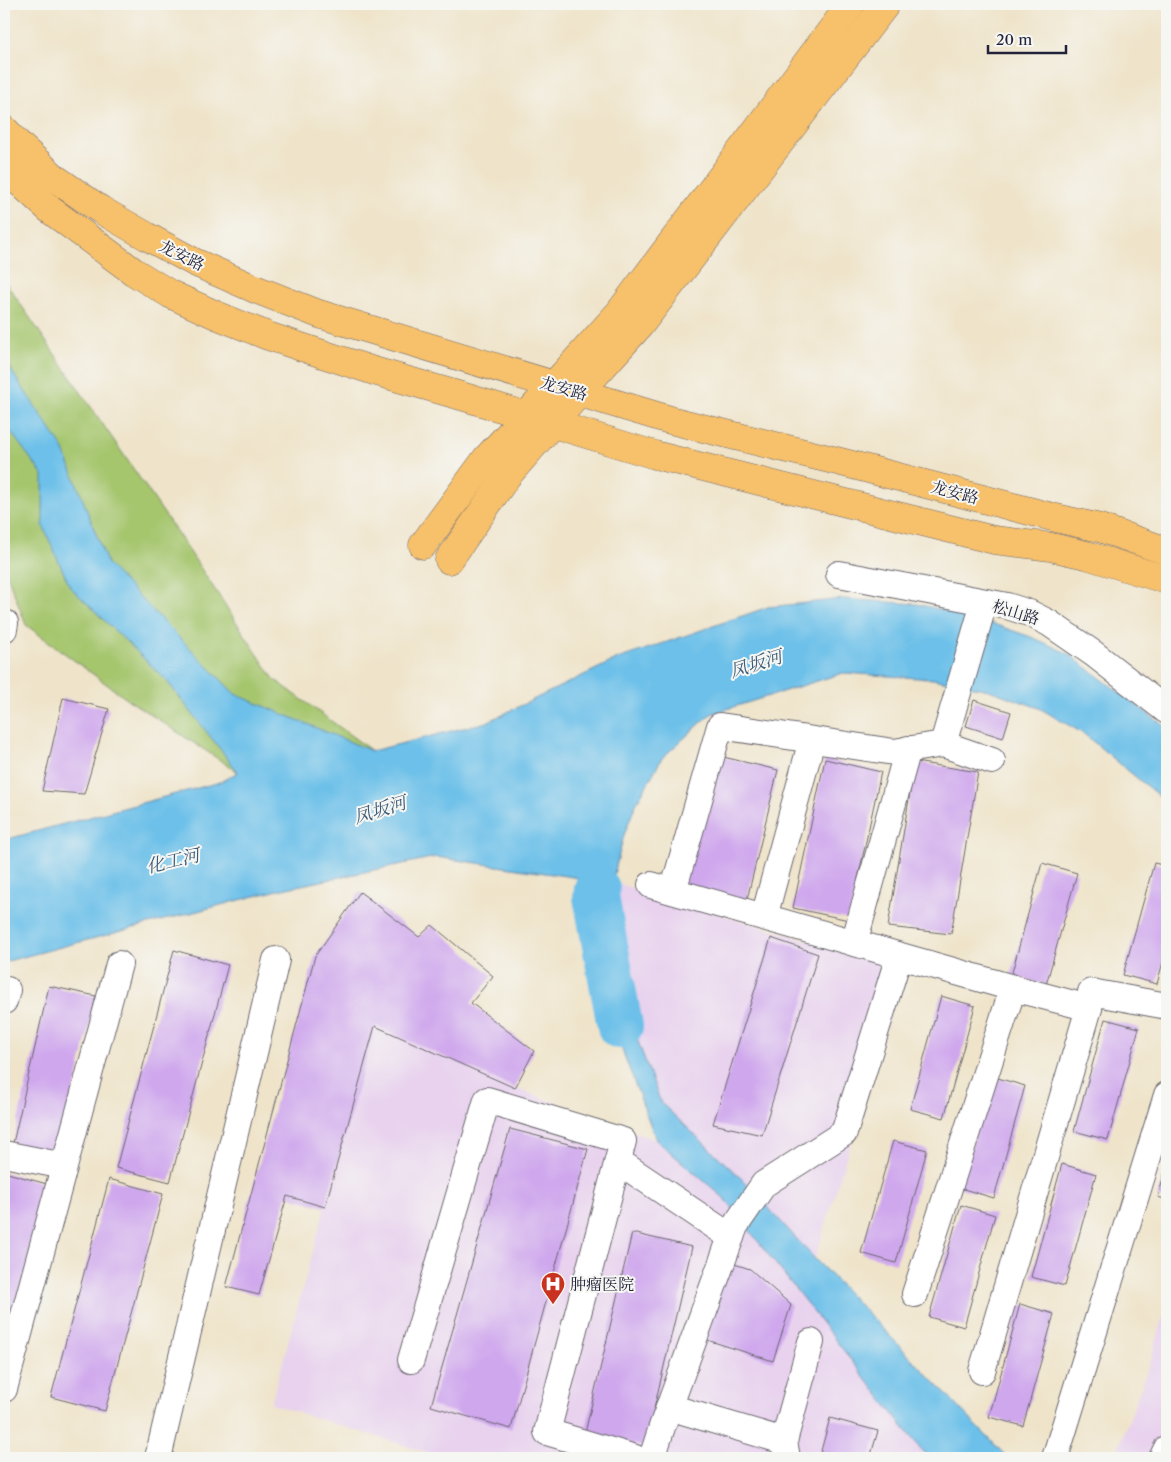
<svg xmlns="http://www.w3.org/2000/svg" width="1171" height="1462" viewBox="0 0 1171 1462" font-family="'Libre Caslon Text','Noto Serif SC',serif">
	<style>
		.built { fill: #e8d2ee }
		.green { fill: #a6c66e; stroke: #647454 }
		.water { fill: #6cc0e9; stroke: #477192 }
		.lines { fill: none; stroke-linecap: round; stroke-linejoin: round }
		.river { stroke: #6cc0e9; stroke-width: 46 }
		.building { fill: #cfa7ed }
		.minor-casing { stroke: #6a666d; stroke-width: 28 }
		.major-casing { stroke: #6a666d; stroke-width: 29 }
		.minor { stroke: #fff; stroke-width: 26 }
		.major { stroke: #f7c06b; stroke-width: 28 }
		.labels { text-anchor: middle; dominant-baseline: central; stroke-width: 4; stroke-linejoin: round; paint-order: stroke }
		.street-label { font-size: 16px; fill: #22223b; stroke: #f6f6f2 }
		.poi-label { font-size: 16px; fill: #22223b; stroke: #f6f6f2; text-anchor: start }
		.water-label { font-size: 18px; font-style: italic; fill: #3c5978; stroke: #f6f6f2 }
	</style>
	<rect width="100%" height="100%" fill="#f6f6f2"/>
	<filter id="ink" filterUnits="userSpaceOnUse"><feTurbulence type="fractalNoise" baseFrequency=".02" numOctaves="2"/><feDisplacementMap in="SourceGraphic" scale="10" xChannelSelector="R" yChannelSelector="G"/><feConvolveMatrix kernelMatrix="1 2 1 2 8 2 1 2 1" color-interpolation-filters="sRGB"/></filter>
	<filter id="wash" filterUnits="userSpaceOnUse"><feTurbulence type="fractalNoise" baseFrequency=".0096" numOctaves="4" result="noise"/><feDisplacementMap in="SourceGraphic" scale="20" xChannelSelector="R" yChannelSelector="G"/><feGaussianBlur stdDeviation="1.12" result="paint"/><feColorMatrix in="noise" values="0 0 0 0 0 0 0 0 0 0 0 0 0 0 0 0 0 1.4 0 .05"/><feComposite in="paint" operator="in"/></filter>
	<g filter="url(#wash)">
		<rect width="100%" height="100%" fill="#efe4ca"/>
		<!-- built -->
		<g class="built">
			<polygon points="612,882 904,969 815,1259 743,1180 661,1103 606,956"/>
			<polygon points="375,1026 515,1088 656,1140 724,1198 928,1458 445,1458 271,1404"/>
			<polygon points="1167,1304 1167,1458 1115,1458 1149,1366"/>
		</g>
		<!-- green -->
		<polygon class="green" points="4,280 180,537 274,679 372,751 238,772 124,697 26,625 4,567"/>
		<!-- water -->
		<polygon class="water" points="4,360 63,448 108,565 235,694 372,751 487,722 615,660 768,607 843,599 917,604 970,616 1034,638 1067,653 1167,728 1167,803 1084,734 1039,708 989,690 933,679 843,673 711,714 662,758 635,806 624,835 612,882 606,956 661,1103 743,1180 815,1259 1008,1458 928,1458 724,1198 656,1140 588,959 586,879 436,857 278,890 4,962 4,840 220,782 238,772 166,680 70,587 43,526 43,475 4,423"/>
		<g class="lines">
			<!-- river -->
			<polyline class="river" points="597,889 596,897 620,1026"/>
		</g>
		<g id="blocks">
			<!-- building -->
			<g class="building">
				<polygon points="63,698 109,709 84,794 42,791"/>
				<polygon points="974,700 1011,712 1003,738 966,726"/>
				<polygon points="715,755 778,770 745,908 681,892"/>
				<polygon points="825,759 881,772 849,920 793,908"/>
				<polygon points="915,762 978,772 951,934 888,927"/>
				<polygon points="1042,863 1077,873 1046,985 1011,976"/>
				<polygon points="1154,863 1167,866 1167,947 1157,984 1123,975"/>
				<polygon points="360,892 419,937 432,925 493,976 471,1003 534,1051 515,1088 375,1026 325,1207 287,1196 259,1295 226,1287 315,956"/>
				<polygon points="771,938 818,954 762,1135 713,1124"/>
				<polygon points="174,950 228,965 170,1182 116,1168"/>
				<polygon points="49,986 96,996 60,1154 13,1143"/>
				<polygon points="941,996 975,1006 944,1118 910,1109"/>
				<polygon points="1105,1019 1139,1028 1108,1140 1074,1131"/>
				<polygon points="991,1076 1025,1086 994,1198 960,1188"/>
				<polygon points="510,1129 588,1149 511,1429 431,1406"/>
				<polygon points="893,1141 927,1150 896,1263 861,1253"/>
				<polygon points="1062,1164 1096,1174 1065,1286 1031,1277"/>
				<polygon points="1167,1165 1167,1200 1158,1197"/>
				<polygon points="4,1172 54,1186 4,1360"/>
				<polygon points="109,1179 163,1194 105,1411 51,1397"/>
				<polygon points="961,1205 995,1215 964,1327 929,1317"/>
				<polygon points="632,1233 692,1247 645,1447 585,1433"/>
				<polygon points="728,1262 750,1269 791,1305 773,1361 704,1339"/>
				<polygon points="1020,1304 1054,1314 1023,1426 989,1417"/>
				<polygon points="830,1418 878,1431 870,1458 819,1458"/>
			</g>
		</g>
	</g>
	<g filter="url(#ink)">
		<use href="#blocks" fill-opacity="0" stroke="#6a666d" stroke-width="1"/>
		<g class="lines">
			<defs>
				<g id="minor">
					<polyline points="839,574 1007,606 1029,613 1049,623 1094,654 1167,711"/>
					<polyline points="4,623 5,623 4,629"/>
					<polyline points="943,744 984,603"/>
					<polyline points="651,885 1013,988 1089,1008 982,1371"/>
					<polyline points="673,891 720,726 894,752 943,744 992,761"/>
					<polyline points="764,917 812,740"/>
					<polyline points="854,943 908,749"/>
					<polyline points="4,1001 7,990"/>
					<polyline points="1089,1008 1091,992 1167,1006"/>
					<polyline points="4,1154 64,1166"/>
					<polyline points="618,1161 731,1237"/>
					<polyline points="915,1294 1013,988"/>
					<polyline points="411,1360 487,1100 623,1141 547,1432 635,1458"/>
					<polyline points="4,1389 119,964"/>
					<polyline points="669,1407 784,1441 787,1458"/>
					<polyline points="784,1441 811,1342"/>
					<polyline points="158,1458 276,960"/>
					<polyline points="652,1458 662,1427 735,1226 764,1184 844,1133 899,956"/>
					<polyline points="1055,1458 1167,1095"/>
					<polyline points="1162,1458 1167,1448"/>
				</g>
				<g id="major">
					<polyline points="4,129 19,145 56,179 101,210 148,237 194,262 255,289 319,314 670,420 841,462 1056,518 1100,528 1167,551"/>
					<polyline points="4,168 49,209 134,272 170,294 216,315 268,336 374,371 468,398 655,455 994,540 1051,547 1086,555 1167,580"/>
					<polyline points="423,545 486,459 526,416 619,313 851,4"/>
					<polyline points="449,560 507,476 579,393 640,325 886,4"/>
				</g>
			</defs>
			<!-- minor casing -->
			<use href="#minor" class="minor-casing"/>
			<!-- major casing -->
			<use href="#major" class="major-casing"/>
			<!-- minor -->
			<use href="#minor" class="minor"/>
			<!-- major -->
			<use href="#major" class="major"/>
		</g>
	</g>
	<!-- icons -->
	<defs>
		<symbol id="hospital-pin" viewBox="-11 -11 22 30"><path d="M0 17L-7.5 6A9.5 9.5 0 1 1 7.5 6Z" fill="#c8321e" stroke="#f6f6f2"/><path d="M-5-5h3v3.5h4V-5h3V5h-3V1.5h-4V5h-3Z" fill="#fff"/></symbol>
	</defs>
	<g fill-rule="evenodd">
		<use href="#hospital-pin" x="539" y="1270" width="28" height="38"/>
	</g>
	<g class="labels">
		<!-- street labels -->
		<g class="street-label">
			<text transform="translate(182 255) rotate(26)">龙安路</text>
			<text transform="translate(564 388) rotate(16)">龙安路</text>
			<text transform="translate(955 492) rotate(15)">龙安路</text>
			<text transform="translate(1016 612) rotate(17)">松山路</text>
		</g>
		<!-- poi labels -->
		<g class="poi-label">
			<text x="570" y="1284">肿瘤医院</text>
		</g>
		<!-- water labels -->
		<g class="water-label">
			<text transform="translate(756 664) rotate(-17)">凤坂河</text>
			<text transform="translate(380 810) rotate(-17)">凤坂河</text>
			<text transform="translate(173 861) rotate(-13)">化工河</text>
		</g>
	</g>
	<!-- margin -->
	<rect width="1171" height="1462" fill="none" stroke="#f6f6f2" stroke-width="20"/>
	<!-- scale -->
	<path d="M988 45v8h78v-8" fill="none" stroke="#22223b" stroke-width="2.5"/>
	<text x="996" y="45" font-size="15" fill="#22223b" stroke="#f6f6f2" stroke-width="4" paint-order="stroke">20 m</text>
</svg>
